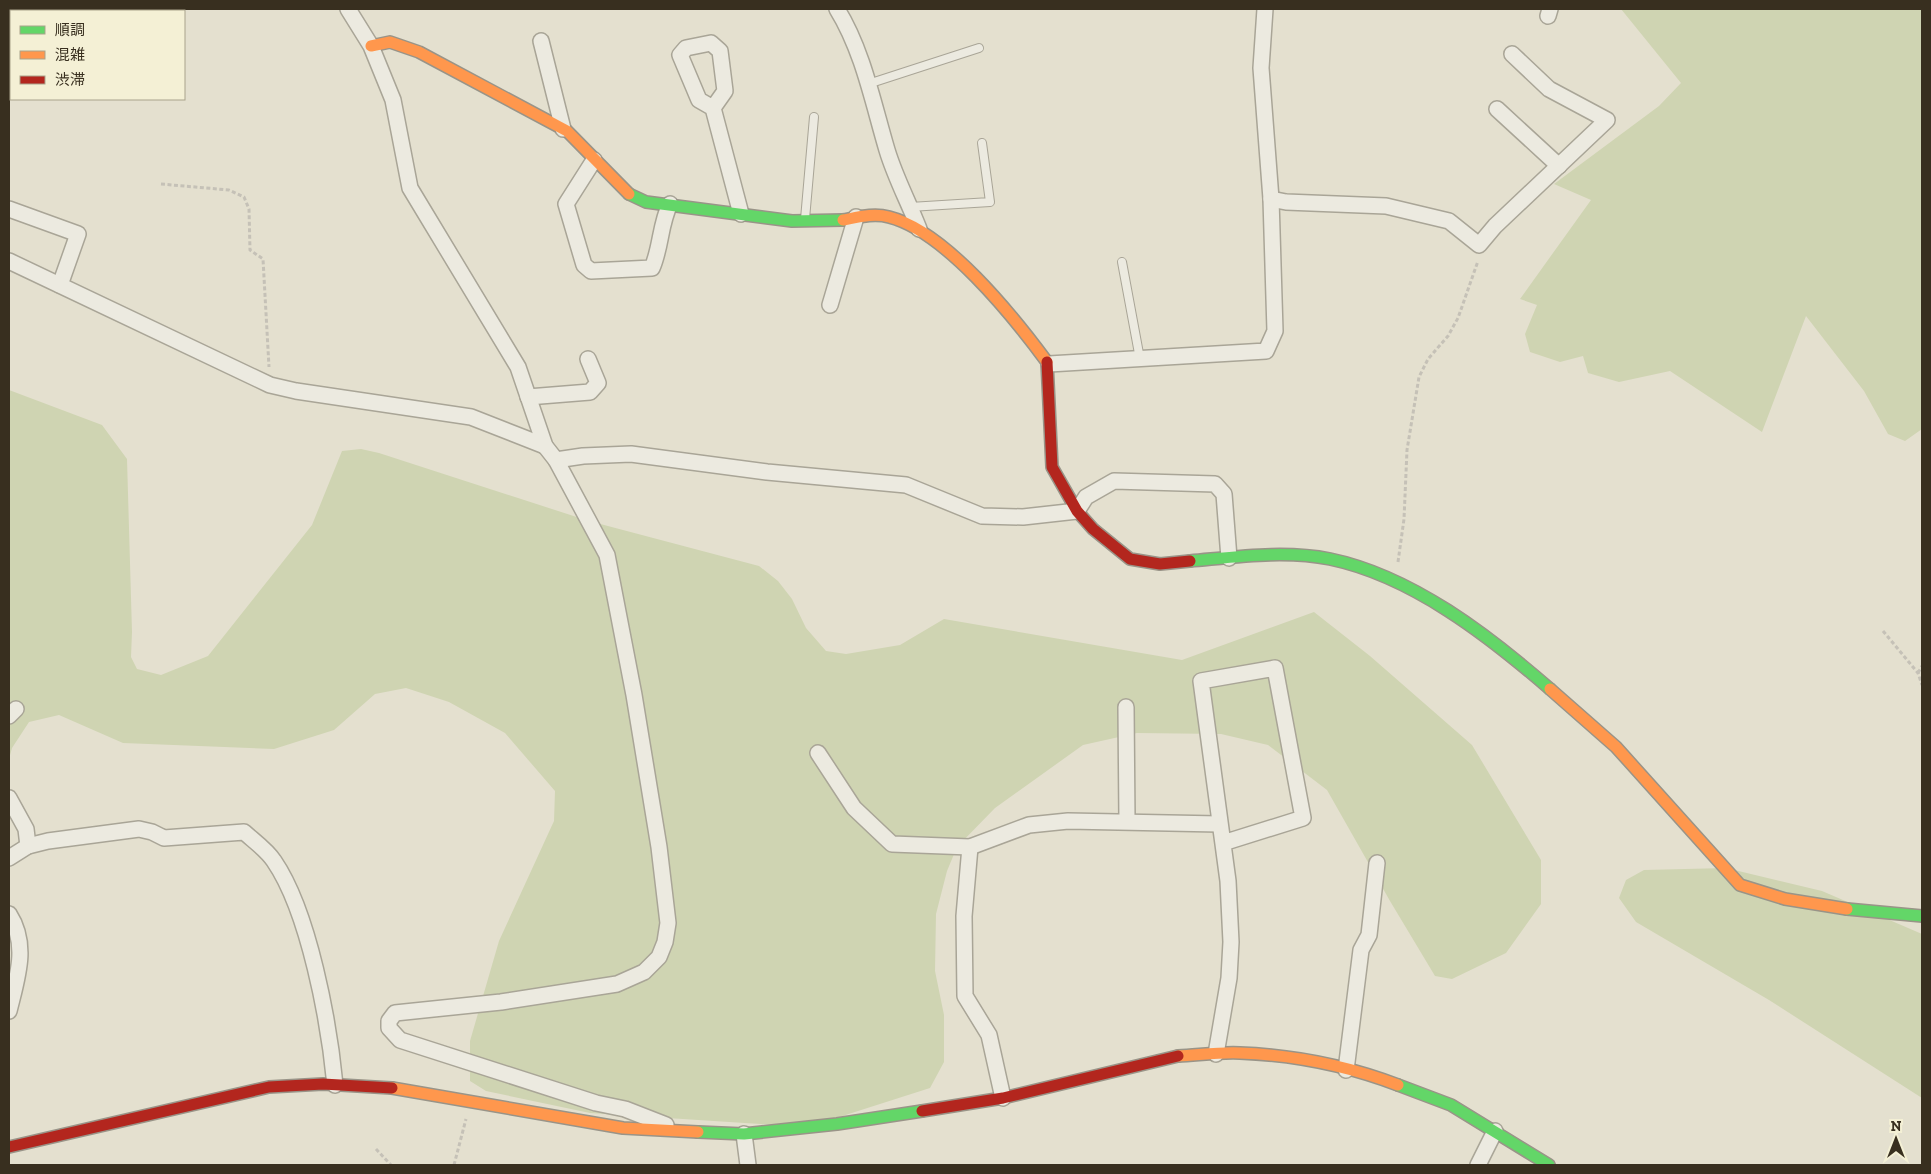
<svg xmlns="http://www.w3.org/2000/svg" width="1931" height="1174" viewBox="0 0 1931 1174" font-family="'Zilla Slab','Noto Sans JP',serif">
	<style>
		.green { fill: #cfd4b2 }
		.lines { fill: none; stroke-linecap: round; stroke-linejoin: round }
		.lane-casing { stroke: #a9a597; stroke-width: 10 }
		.street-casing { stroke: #a9a597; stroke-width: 18 }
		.fast-casing { stroke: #999488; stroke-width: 14 }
		.slow-casing { stroke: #999488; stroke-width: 14 }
		.jam-casing { stroke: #999488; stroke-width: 14 }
		.path { stroke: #c5c1b7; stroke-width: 3; stroke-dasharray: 4 2.5; stroke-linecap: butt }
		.lane { stroke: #eceae0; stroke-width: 8 }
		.street { stroke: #eceae0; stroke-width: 15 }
		.fast { stroke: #63d668; stroke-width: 11 }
		.slow { stroke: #ff974d; stroke-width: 11 }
		.jam { stroke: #b3261e; stroke-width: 11 }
	</style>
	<rect width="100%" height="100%" fill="#e4e0cf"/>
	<!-- green -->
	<g class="green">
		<polygon points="1621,9 1922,9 1922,429 1905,441 1888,434 1864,391 1806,316 1762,432 1670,371 1619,382 1588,373 1583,356 1560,362 1530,352 1525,334 1537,305 1520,299 1591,200 1554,184 1659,106 1681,83"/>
		<polygon points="9,390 102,425 127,459 132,632 131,657 137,669 161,675 208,656 312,525 342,451 361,449 379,453 589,521 759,566 778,581 792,599 806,628 826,651 846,654 900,645 944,619 1182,660 1314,612 1370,656 1472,745 1541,860 1541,904 1506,953 1452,979 1435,976 1390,901 1327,790 1268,745 1221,734 1137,733 1083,745 995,808 957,847 947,871 936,914 935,971 944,1015 944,1062 930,1088 808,1127 590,1113 486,1091 470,1081 470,1041 499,941 554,821 555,791 505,733 449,702 406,688 375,694 334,730 274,749 123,743 59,715 29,722 12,748 9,759"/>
		<polygon points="1726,868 1822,891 1922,934 1922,1098 1769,1000 1636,922 1619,898 1626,880 1644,870"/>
	</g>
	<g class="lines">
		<defs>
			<g id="lane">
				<polyline points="868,84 979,48"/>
				<polyline points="910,207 990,202 982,143"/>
				<polyline points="805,219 814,117"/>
				<polyline points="1122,262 1140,359"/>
			</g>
			<g id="street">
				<polyline points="348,9 371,46 393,100 410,188 518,367 545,446 556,460 607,555 634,695 659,847 668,923 665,942 659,957 644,972 617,984 501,1002 395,1013 389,1021 389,1028 400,1040 596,1103 625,1109 666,1125"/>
				<path d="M837,9C863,51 873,103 887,150C895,177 909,203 919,229"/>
				<polyline points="1548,16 1550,9"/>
				<polyline points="541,41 563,129"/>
				<polyline points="713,108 725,91 720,51 711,43 686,48 680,55 699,100 713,108 741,214"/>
				<polyline points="1497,109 1559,166"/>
				<path d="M594,160L566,204L584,265L591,271L652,268C661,248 660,224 670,204"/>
				<polyline points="1271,199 1286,202 1386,206 1449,221 1479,245 1495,226 1607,120 1549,89 1512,54"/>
				<polyline points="9,209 78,234 60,285"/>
				<polyline points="9,261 270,385 296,391 471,417 545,446"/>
				<polyline points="830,305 856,217"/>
				<polyline points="1049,364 1266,351 1275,331 1271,199 1261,68 1265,9"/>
				<polyline points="528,397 590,392 598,383 588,359"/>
				<polyline points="556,460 583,456 631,454 767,472 906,485 982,516 1023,517 1077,511 1086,497 1114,481 1215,484 1224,494 1229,558"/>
				<polyline points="1126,707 1127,821"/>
				<polyline points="9,716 16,709"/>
				<polyline points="818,753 854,808 892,844 970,847 1029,825 1068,821 1219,824"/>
				<polyline points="9,798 26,829 28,846"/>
				<polyline points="970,847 964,916 965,996 989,1035 1003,1098"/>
				<path d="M9,858L28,846L48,841L139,829L152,832L164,838L244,832C254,841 267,850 274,861C309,912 329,1022 335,1085"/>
				<path d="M9,914C29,945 17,978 9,1011"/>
				<polyline points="1216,1054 1229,978 1231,942 1228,881 1201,681 1275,668 1303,818 1223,843"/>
				<polyline points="1346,1070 1361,950 1369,935 1377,863"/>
				<polyline points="744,1134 748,1165"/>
				<polyline points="1478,1165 1495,1131"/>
			</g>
			<g id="fast">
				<polyline points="629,194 646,202 792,221 843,220"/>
				<path d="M1190,561C1236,557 1284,550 1330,559C1412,576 1489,636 1550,689"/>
				<polyline points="1847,909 1922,916"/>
				<polyline points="1398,1085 1451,1105 1549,1165"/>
				<polyline points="698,1132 744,1134 837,1124 922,1111"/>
			</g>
			<g id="slow">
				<polyline points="371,46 390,42 419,52 567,131 629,194"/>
				<path d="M843,220C859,217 874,213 889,217C945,231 1013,316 1047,362"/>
				<polyline points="1550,689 1616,747 1740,885 1785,899 1847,909"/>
				<path d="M1178,1056C1199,1055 1220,1052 1240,1053C1293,1055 1348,1066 1398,1085"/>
				<polyline points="392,1088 623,1128 698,1132"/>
			</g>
			<g id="jam">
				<polyline points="1047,362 1052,467 1077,511 1093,529 1130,559 1160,564 1190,561"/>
				<polyline points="922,1111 1003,1098 1178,1056"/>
				<polyline points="9,1147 269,1087 323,1084 392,1088"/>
			</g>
		</defs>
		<!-- lane casing -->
		<use href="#lane" class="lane-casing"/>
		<!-- street casing -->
		<use href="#street" class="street-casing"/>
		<!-- fast casing -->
		<use href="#fast" class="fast-casing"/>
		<!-- slow casing -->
		<use href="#slow" class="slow-casing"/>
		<!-- jam casing -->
		<use href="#jam" class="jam-casing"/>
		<!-- path -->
		<g class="path">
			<polyline points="161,184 229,190 244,197 249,209 250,250 263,259 269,367"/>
			<polyline points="1398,562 1404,519 1407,450 1419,377 1428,359 1448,336 1458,318 1478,261"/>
			<polyline points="1883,631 1918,673 1922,685"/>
			<polyline points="1918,673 1922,666"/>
			<polyline points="376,1149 391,1165"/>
			<polyline points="454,1165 466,1119"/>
		</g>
		<!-- lane -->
		<use href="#lane" class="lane"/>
		<!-- street -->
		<use href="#street" class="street"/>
		<!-- fast -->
		<use href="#fast" class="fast"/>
		<!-- slow -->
		<use href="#slow" class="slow"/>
		<!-- jam -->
		<use href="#jam" class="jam"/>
	</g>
	<!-- border -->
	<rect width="1931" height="1174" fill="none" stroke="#382f1f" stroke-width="20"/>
	<!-- legend -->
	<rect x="10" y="10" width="175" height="90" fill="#f4f0d5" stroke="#a9a38c"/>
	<rect x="20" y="26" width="25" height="8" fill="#63d668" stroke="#a9a38c"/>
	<text x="55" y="35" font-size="15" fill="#382f1f">順調</text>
	<rect x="20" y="51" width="25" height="8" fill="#ff974d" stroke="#a9a38c"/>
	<text x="55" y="60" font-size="15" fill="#382f1f">混雑</text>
	<rect x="20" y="76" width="25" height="8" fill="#b3261e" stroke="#a9a38c"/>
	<text x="55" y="85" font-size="15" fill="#382f1f">渋滞</text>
	<!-- north arrow -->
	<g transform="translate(1896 1139)" stroke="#f4f0d5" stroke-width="4" paint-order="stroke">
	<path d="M0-4L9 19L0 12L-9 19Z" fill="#382f1f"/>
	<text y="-8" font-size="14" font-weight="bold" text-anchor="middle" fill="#382f1f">N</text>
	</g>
</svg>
